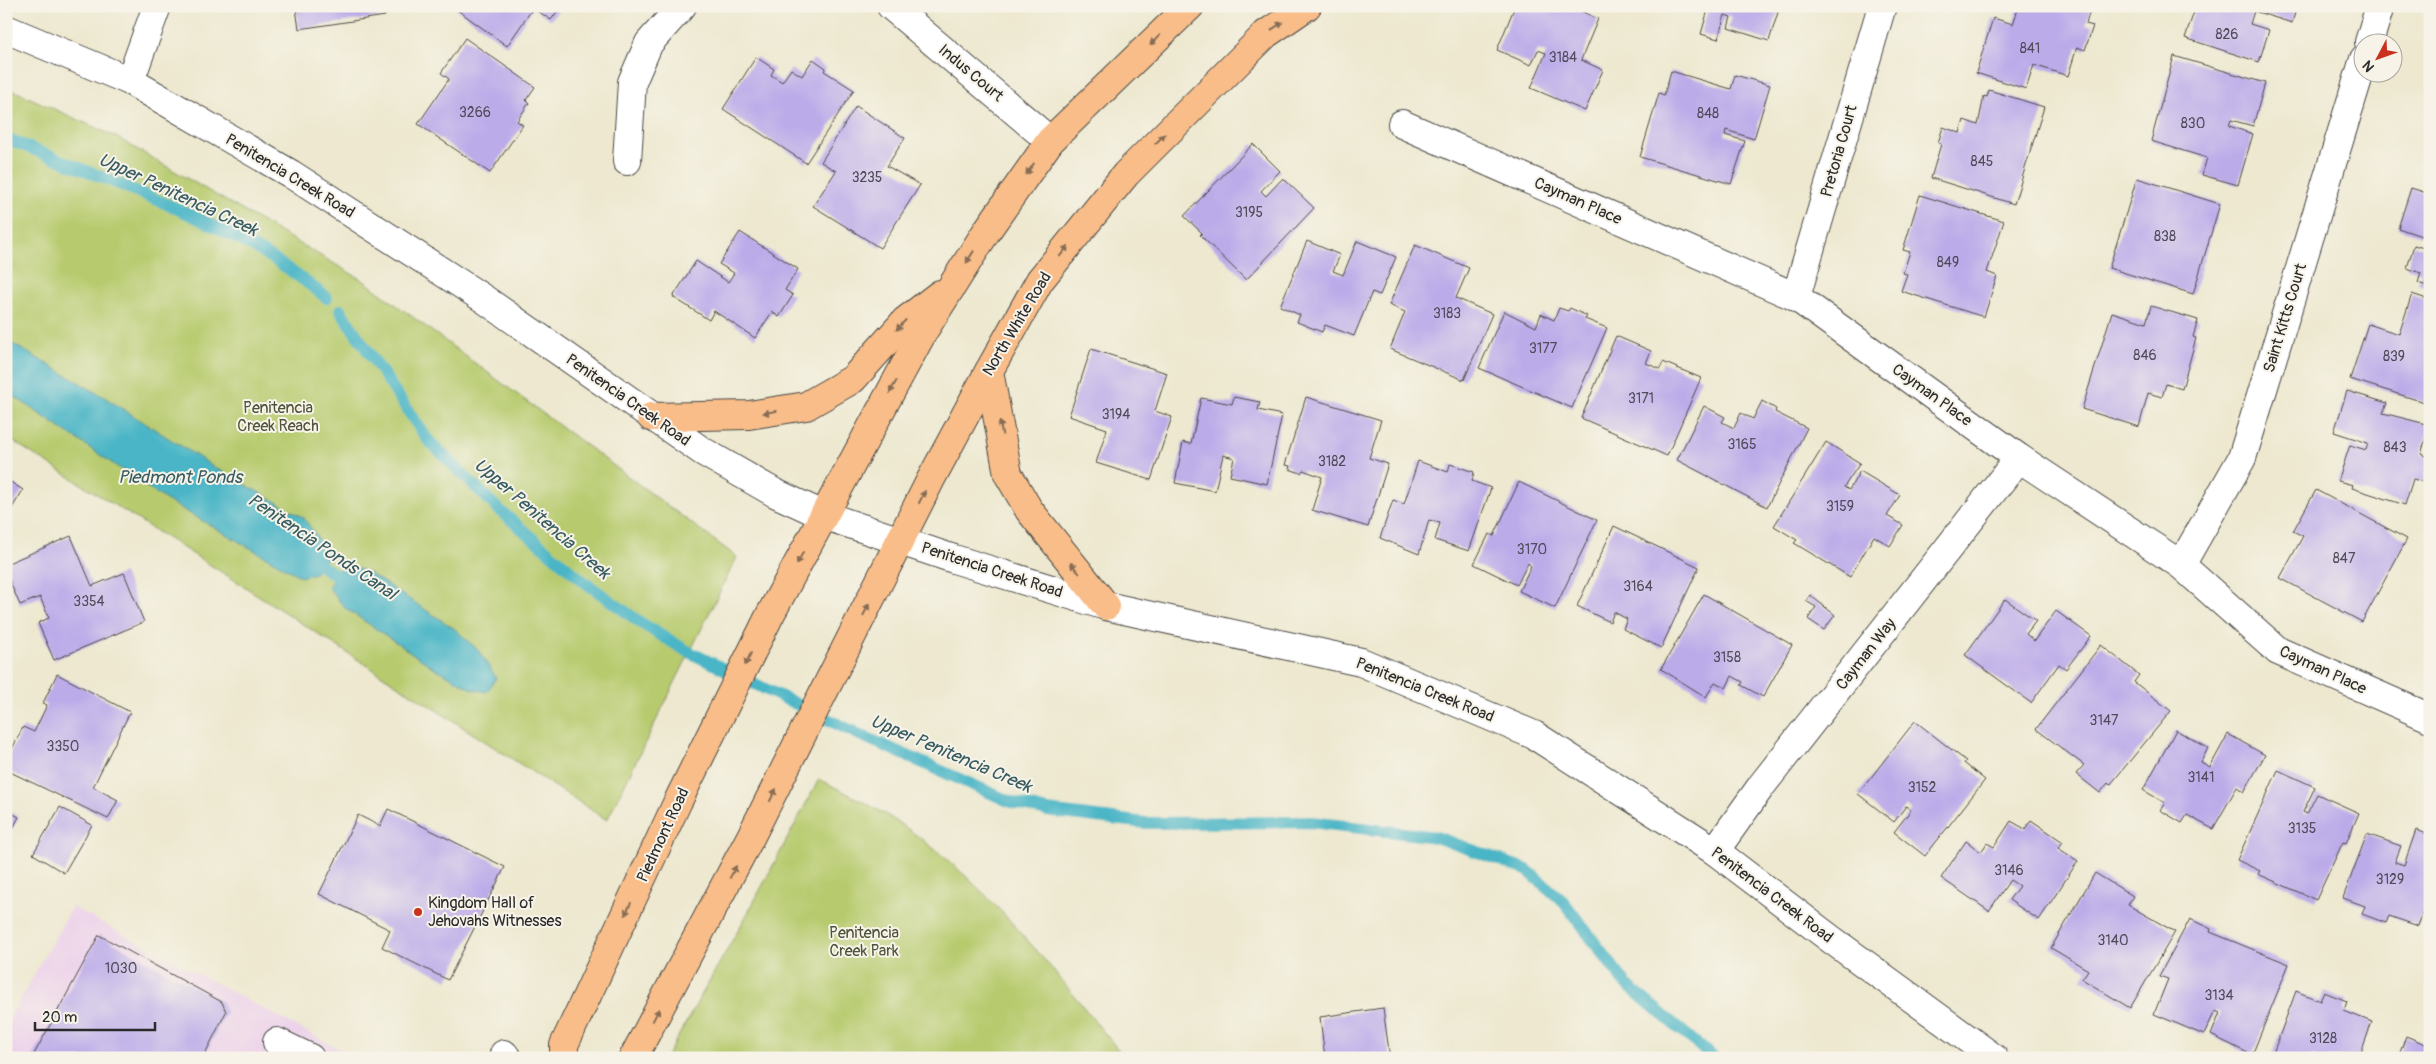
<svg xmlns="http://www.w3.org/2000/svg" width="2436" height="1064" viewBox="0 0 2436 1064" font-family="Pangolin,sans-serif">
	<style>
		.built { fill: #ecd1ea }
		.green { fill: #b7cb6e; stroke: #717b4c }
		.water { fill: #49b5c6; stroke: #3a7078 }
		.lines { fill: none; stroke-linecap: round; stroke-linejoin: round }
		.stream { stroke: #49b5c6; stroke-width: 12 }
		.building { fill: #bcabe9 }
		.minor-casing { stroke: #484744; stroke-width: 30 }
		.major-casing { stroke: #484744; stroke-width: 30 }
		.minor { stroke: #fff; stroke-width: 28 }
		.major { stroke: #f8bd89; stroke-width: 28 }
		.oneway { fill: #876d55 }
		.poi-dot { fill: #c8321e; stroke: #f7f3e8; stroke-width: 2 }
		.labels { text-anchor: middle; dominant-baseline: central; stroke-width: 4; stroke-linejoin: round; paint-order: stroke }
		.number-label { font-size: 14px; fill: #4f4b5a }
		.street-label { font-size: 16px; fill: #2b2b2b; stroke: #f7f3e8 }
		.park-label { font-size: 16px; fill: #4e533c; stroke: #f7f3e8 }
		.poi-label { font-size: 16px; fill: #2b2b2b; stroke: #f7f3e8; text-anchor: start }
		.water-label { font-size: 18px; font-style: italic; fill: #365b61; stroke: #f7f3e8 }
	</style>
	<rect width="100%" height="100%" fill="#f7f3e8"/>
	<filter id="ink" filterUnits="userSpaceOnUse"><feTurbulence type="fractalNoise" baseFrequency=".02" numOctaves="2"/><feDisplacementMap in="SourceGraphic" scale="10" xChannelSelector="R" yChannelSelector="G"/><feConvolveMatrix kernelMatrix="1 2 1 2 8 2 1 2 1" color-interpolation-filters="sRGB"/></filter>
	<filter id="wash" filterUnits="userSpaceOnUse"><feTurbulence type="fractalNoise" baseFrequency=".0096" numOctaves="4" result="noise"/><feDisplacementMap in="SourceGraphic" scale="20" xChannelSelector="R" yChannelSelector="G"/><feGaussianBlur stdDeviation="1.12" result="paint"/><feColorMatrix in="noise" values="0 0 0 0 0 0 0 0 0 0 0 0 0 0 0 0 0 1.4 0 .05"/><feComposite in="paint" operator="in"/></filter>
	<g filter="url(#wash)">
		<rect width="100%" height="100%" fill="#ede8cf"/>
		<!-- built -->
		<polygon class="built" points="72,907 356,1058 6,1058 6,1025"/>
		<!-- green -->
		<g class="green">
			<polygon points="6,87 116,137 364,281 737,557 607,820 239,583 6,437"/>
			<path d="M819,779C848,794 878,808 905,827C992,887 1058,977 1125,1058H666L750,909Z"/>
		</g>
		<!-- water -->
		<g class="water">
			<polygon points="6,340 104,397 214,467 303,517 316,535 327,558 315,573 301,577 166,500 6,391"/>
			<polygon points="344,563 369,573 455,629 479,651 496,678 487,692 472,689 431,666 345,608 328,587"/>
		</g>
		<g class="lines">
			<!-- stream -->
			<g class="stream">
				<path d="M6,138C86,172 170,201 246,243C275,258 301,278 327,298"/>
				<polyline points="340,310 427,439 497,508 583,581 641,623 687,651 858,734 1011,802 1047,811 1146,823 1311,822 1436,837 1527,870 1563,901 1626,984 1714,1058"/>
				<polyline points="307,556 349,584"/>
			</g>
		</g>
		<g id="blocks">
			<!-- building -->
			<g class="building">
				<polygon points="289,6 383,6 385,16 299,29 296,9 289,10"/>
				<polygon points="452,6 561,6 551,20 533,8 507,46"/>
				<polygon points="1515,6 1570,6 1598,19 1581,60 1603,70 1585,111 1531,88 1546,53 1538,50 1531,65 1497,50"/>
				<polygon points="1709,6 1780,6 1769,41 1728,28 1731,17 1725,15 1718,39 1701,34"/>
				<polygon points="2019,6 2091,6 2086,24 2093,26 2085,50 2077,47 2068,76 2034,65 2026,89 1976,73 1993,18 2013,24"/>
				<polygon points="2196,6 2297,6 2292,23 2254,11 2250,24 2269,30 2259,62 2185,38"/>
				<polygon points="465,38 535,87 526,100 529,103 517,121 523,125 490,173 418,124 449,79 441,73"/>
				<polygon points="2174,56 2265,83 2253,126 2231,120 2229,126 2253,134 2238,185 2202,175 2207,158 2151,141"/>
				<polygon points="756,57 774,69 771,75 782,82 791,69 802,76 813,59 826,68 824,71 854,90 806,163 723,109"/>
				<polygon points="1671,71 1731,89 1735,75 1770,85 1754,139 1726,130 1725,135 1745,141 1731,184 1640,157 1659,93 1664,95"/>
				<polygon points="1989,90 2044,107 2014,204 1931,178 1941,144 1938,143 1943,127 1960,133 1964,120 1978,125 1984,96 1987,97"/>
				<polygon points="856,106 905,138 887,166 920,185 880,248 813,206 836,171 821,162"/>
				<polygon points="1253,144 1280,171 1261,191 1266,196 1283,178 1314,208 1246,280 1200,235 1202,233 1184,216"/>
				<polygon points="2137,178 2220,204 2193,294 2109,268"/>
				<polygon points="2411,188 2430,194 2430,239 2398,228"/>
				<polygon points="1920,195 2004,221 1987,272 1997,276 1984,317 1901,291 1907,274 1903,273 1910,252 1903,250"/>
				<polygon points="740,232 798,269 785,290 793,295 779,317 772,312 755,338 714,311 709,320 673,297 696,261 728,282 734,273 719,264"/>
				<polygon points="1307,241 1340,255 1333,271 1343,275 1357,241 1396,257 1380,295 1372,292 1354,336 1325,325 1322,332 1297,322 1300,315 1280,306"/>
				<polygon points="1415,245 1469,268 1456,298 1492,314 1464,380 1390,349 1405,312 1389,305"/>
				<polygon points="2414,245 2430,250 2430,287 2418,283 2421,273 2407,268"/>
				<polygon points="2412,294 2430,300 2430,404 2350,379 2368,324 2399,334"/>
				<polygon points="2151,306 2198,320 2193,337 2196,338 2182,389 2166,384 2162,397 2148,393 2139,427 2082,409 2112,312 2146,323"/>
				<polygon points="1559,308 1568,311 1570,308 1587,316 1585,319 1607,328 1572,408 1479,368 1504,311 1536,327 1541,314 1554,320"/>
				<polygon points="1616,336 1651,351 1646,363 1660,369 1663,362 1701,378 1667,456 1581,418"/>
				<polygon points="1091,349 1167,373 1155,411 1172,417 1151,480 1096,463 1107,429 1069,416"/>
				<polygon points="2347,391 2387,403 2383,413 2430,425 2421,454 2430,457 2424,482 2413,479 2405,505 2352,488 2353,485 2338,481 2350,445 2366,450 2368,443 2334,432"/>
				<polygon points="1234,397 1260,402 1258,410 1282,415 1267,484 1230,476 1234,458 1223,455 1215,491 1175,483 1183,442 1191,444 1201,398 1232,404"/>
				<polygon points="1306,397 1381,420 1369,458 1388,464 1368,527 1312,510 1322,477 1303,470 1301,473 1289,469 1290,466 1285,465"/>
				<polygon points="1762,401 1776,409 1775,412 1807,428 1767,507 1677,460 1704,406 1725,417 1722,422 1734,428 1741,413 1753,419"/>
				<polygon points="1826,442 1860,463 1844,487 1849,490 1860,471 1900,495 1887,516 1903,525 1890,546 1874,536 1850,577 1794,543 1797,540 1774,526"/>
				<polygon points="1418,461 1448,472 1450,464 1474,472 1472,481 1491,488 1469,551 1435,540 1440,523 1429,520 1419,554 1380,538 1393,500 1404,504"/>
				<polygon points="6,479 23,490 6,518"/>
				<polygon points="1519,482 1597,520 1555,608 1519,591 1531,566 1528,563 1517,585 1474,564 1489,534 1494,536"/>
				<polygon points="2316,490 2407,539 2362,622 2280,578 2303,536 2293,531"/>
				<polygon points="1614,526 1699,567 1661,648 1623,629 1627,619 1614,612 1610,622 1577,606"/>
				<polygon points="71,536 92,586 124,573 144,622 54,660 38,623 49,618 40,597 20,605 6,573 6,564"/>
				<polygon points="1704,594 1792,645 1763,697 1741,685 1743,682 1732,676 1726,688 1715,682 1706,697 1661,669"/>
				<polygon points="1810,595 1835,615 1824,630 1808,619 1816,607 1806,601"/>
				<polygon points="2005,599 2036,621 2026,634 2034,641 2056,611 2091,636 2066,669 2059,664 2031,703 1965,655"/>
				<polygon points="2101,645 2139,675 2134,682 2171,711 2110,785 2108,783 2100,793 2076,774 2084,765 2036,729"/>
				<polygon points="57,674 130,712 93,787 118,800 108,819 6,770 6,761 23,727 34,732 47,705 43,703"/>
				<polygon points="1915,721 1966,761 1964,763 1985,780 1925,856 1894,832 1911,810 1906,806 1894,822 1858,794"/>
				<polygon points="2176,730 2208,748 2201,762 2210,767 2228,734 2265,755 2244,792 2237,787 2213,829 2187,815 2182,823 2160,810 2165,803 2143,790"/>
				<polygon points="2278,770 2315,787 2303,812 2307,814 2317,794 2359,813 2346,843 2343,842 2316,900 2258,874 2260,871 2237,860"/>
				<polygon points="60,807 92,825 64,873 33,854"/>
				<polygon points="388,809 505,867 448,980 382,947 390,930 319,894 358,815 380,826"/>
				<polygon points="6,810 19,817 6,841"/>
				<polygon points="2031,820 2063,842 2058,848 2078,861 2039,920 2009,900 2019,886 2010,880 1989,911 1941,878 1966,841 1981,852 1987,843 1994,847 2011,821 2025,829"/>
				<polygon points="2416,830 2430,835 2430,893 2418,926 2389,916 2386,923 2362,914 2365,906 2343,898 2367,834 2401,846 2395,862 2404,865"/>
				<polygon points="2095,873 2133,896 2128,905 2175,932 2130,1008 2082,979 2088,970 2051,948"/>
				<polygon points="2190,919 2211,929 2210,932 2289,964 2252,1055 2211,1035 2220,1013 2215,1011 2204,1035 2154,1014 2168,979 2159,976"/>
				<polygon points="99,935 222,1002 226,1012 203,1058 32,1058"/>
				<polygon points="2296,991 2320,1001 2324,992 2347,1001 2344,1011 2372,1022 2359,1058 2321,1058 2312,1054 2310,1058 2272,1056"/>
				<polygon points="1383,1008 1390,1058 1325,1058 1320,1017"/>
				<polygon points="2406,1036 2430,1046 2430,1058 2398,1058"/>
			</g>
		</g>
	</g>
	<g filter="url(#ink)">
		<use href="#blocks" fill-opacity="0" stroke="#484744" stroke-width="1"/>
		<g class="lines">
			<defs>
				<g id="minor">
					<polyline points="891,6 1050,141"/>
					<polyline points="6,29 130,81 291,174 484,299 702,451 775,493 823,515 954,559 1106,606 1361,662 1534,735 1715,851 1832,940 1994,1058"/>
					<polyline points="2369,42 2380,6"/>
					<polyline points="130,81 157,6"/>
					<polyline points="1402,124 1796,297 2019,458 2181,565 2278,651 2430,718"/>
					<polyline points="627,161 632,82 649,43 682,6"/>
					<polyline points="1796,297 1882,6"/>
					<polyline points="2181,565 2242,458 2364,59"/>
					<polyline points="1715,851 1762,785 2019,458"/>
					<polyline points="277,1042 310,1058"/>
					<polyline points="504,1054 507,1058"/>
				</g>
				<g id="major">
					<polyline points="989,371 1008,474 1029,510 1106,606"/>
					<polyline points="651,417 749,415 806,406 853,379 905,321 940,294"/>
					<polyline points="564,1058 564,1045 678,801 770,615 923,332 988,229 1050,141 1190,6"/>
					<polyline points="633,1058 750,838 931,479 989,371 1040,280 1126,174 1266,34 1307,6"/>
				</g>
			</defs>
			<!-- minor casing -->
			<use href="#minor" class="minor-casing"/>
			<!-- major casing -->
			<use href="#major" class="major-casing"/>
			<!-- minor -->
			<use href="#minor" class="minor"/>
			<!-- major -->
			<use href="#major" class="major"/>
		</g>
		<!-- one-way arrows -->
		<defs><path id="oneway-solid" d="M-6-.8H1V-3.2L6.5 0L1 3.2V.8H-6Z" transform="scale(1.25)"/></defs>
		<g class="oneway">
			<use href="#oneway-solid" transform="translate(1277 26) rotate(-34)"/>
			<use href="#oneway-solid" transform="translate(1155 40) rotate(136)"/>
			<use href="#oneway-solid" transform="translate(1160 139) rotate(-45)"/>
			<use href="#oneway-solid" transform="translate(1030 169) rotate(125)"/>
			<use href="#oneway-solid" transform="translate(1064 251) rotate(-51)"/>
			<use href="#oneway-solid" transform="translate(970 257) rotate(122)"/>
			<use href="#oneway-solid" transform="translate(901 325) rotate(133)"/>
			<use href="#oneway-solid" transform="translate(893 387) rotate(119)"/>
			<use href="#oneway-solid" transform="translate(770 412) rotate(171)"/>
			<use href="#oneway-solid" transform="translate(1001 428) rotate(-101)"/>
			<use href="#oneway-solid" transform="translate(922 497) rotate(-63)"/>
			<use href="#oneway-solid" transform="translate(800 558) rotate(118)"/>
			<use href="#oneway-solid" transform="translate(1075 568) rotate(-129)"/>
			<use href="#oneway-solid" transform="translate(866 610) rotate(-64)"/>
			<use href="#oneway-solid" transform="translate(748 659) rotate(116)"/>
			<use href="#oneway-solid" transform="translate(773 795) rotate(-63)"/>
			<use href="#oneway-solid" transform="translate(733 872) rotate(-62)"/>
			<use href="#oneway-solid" transform="translate(628 909) rotate(115)"/>
			<use href="#oneway-solid" transform="translate(656 1015) rotate(-62)"/>
		</g>
	</g>
	<!-- markers -->
	<circle class="poi-dot" cx="418" cy="912" r="5"/>
	<g class="labels">
		<!-- number labels -->
		<g class="number-label">
			<text x="2227" y="34">826</text>
			<text x="2030" y="48">841</text>
			<text x="1563" y="57">3184</text>
			<text x="475" y="112">3266</text>
			<text x="1708" y="113">848</text>
			<text x="2193" y="123">830</text>
			<text x="1982" y="161">845</text>
			<text x="867" y="177">3235</text>
			<text x="1249" y="212">3195</text>
			<text x="2165" y="236">838</text>
			<text x="1948" y="262">849</text>
			<text x="1447" y="313">3183</text>
			<text x="1543" y="348">3177</text>
			<text x="2145" y="355">846</text>
			<text x="2394" y="356">839</text>
			<text x="1641" y="398">3171</text>
			<text x="1116" y="414">3194</text>
			<text x="1742" y="444">3165</text>
			<text x="2395" y="447">843</text>
			<text x="1332" y="461">3182</text>
			<text x="1840" y="506">3159</text>
			<text x="1532" y="549">3170</text>
			<text x="2344" y="558">847</text>
			<text x="1638" y="586">3164</text>
			<text x="89" y="601">3354</text>
			<text x="1727" y="657">3158</text>
			<text x="2104" y="720">3147</text>
			<text x="63" y="746">3350</text>
			<text x="2201" y="777">3141</text>
			<text x="1922" y="787">3152</text>
			<text x="2302" y="828">3135</text>
			<text x="2009" y="870">3146</text>
			<text x="2390" y="879">3129</text>
			<text x="2113" y="940">3140</text>
			<text x="121" y="968">1030</text>
			<text x="2219" y="995">3134</text>
			<text x="2323" y="1038">3128</text>
		</g>
		<!-- street labels -->
		<g class="street-label">
			<text transform="translate(971 73) rotate(40)">Indus Court</text>
			<text transform="translate(1839 151) rotate(-74)">Pretoria Court</text>
			<text transform="translate(290 176) rotate(31)">Penitencia Creek Road</text>
			<text transform="translate(1578 201) rotate(24)">Cayman Place</text>
			<text transform="translate(2285 318) rotate(-73)">Saint Kitts Court</text>
			<text transform="translate(1017 324) rotate(-59)">North White Road</text>
			<text transform="translate(1932 395) rotate(36)">Cayman Place</text>
			<text transform="translate(628 400) rotate(35)">Penitencia Creek Road</text>
			<text transform="translate(992 570) rotate(18)">Penitencia Creek Road</text>
			<text transform="translate(1866 654) rotate(-52)">Cayman Way</text>
			<text transform="translate(2323 670) rotate(25)">Cayman Place</text>
			<text transform="translate(1425 690) rotate(22)">Penitencia Creek Road</text>
			<text transform="translate(663 835) rotate(-65)">Piedmont Road</text>
			<text transform="translate(1772 895) rotate(37)">Penitencia Creek Road</text>
		</g>
		<!-- park labels -->
		<g class="park-label">
			<text x="278" y="408">Penitencia<tspan x="278" dy="18">Creek Reach</tspan></text>
			<text x="864" y="933">Penitencia<tspan x="864" dy="18">Creek Park</tspan></text>
		</g>
		<!-- poi labels -->
		<g class="poi-label">
			<text x="428" y="903">Kingdom Hall of<tspan x="428" dy="18">Jehovahs Witnesses</tspan></text>
		</g>
		<!-- water labels -->
		<g class="water-label">
			<text transform="translate(178 195) rotate(25)">Upper Penitencia Creek</text>
			<text x="180" y="477">Piedmont Ponds</text>
			<text transform="translate(542 519) rotate(41)">Upper Penitencia Creek</text>
			<text transform="translate(322 547) rotate(34)">Penitencia Ponds Canal</text>
			<text transform="translate(951 754) rotate(23)">Upper Penitencia Creek</text>
		</g>
	</g>
	<!-- margin -->
	<rect width="2436" height="1064" fill="none" stroke="#f7f3e8" stroke-width="25"/>
	<!-- north arrow -->
	<g transform="translate(2378 58) rotate(229)"><circle r="24" fill="#f7f3e8" stroke="#a5a39c"/>
	<path d="M0-4L9 19L0 12L-9 19Z" fill="#c8321e"/>
	<text y="-8" font-size="14" font-weight="bold" text-anchor="middle" fill="#2b2b2b">N</text>
	</g>
	<!-- scale -->
	<path d="M35 1022v8h120v-8" fill="none" stroke="#2b2b2b" stroke-width="2.5"/>
	<text x="42" y="1022" font-size="15" fill="#2b2b2b" stroke="#f7f3e8" stroke-width="4" paint-order="stroke">20 m</text>
</svg>
